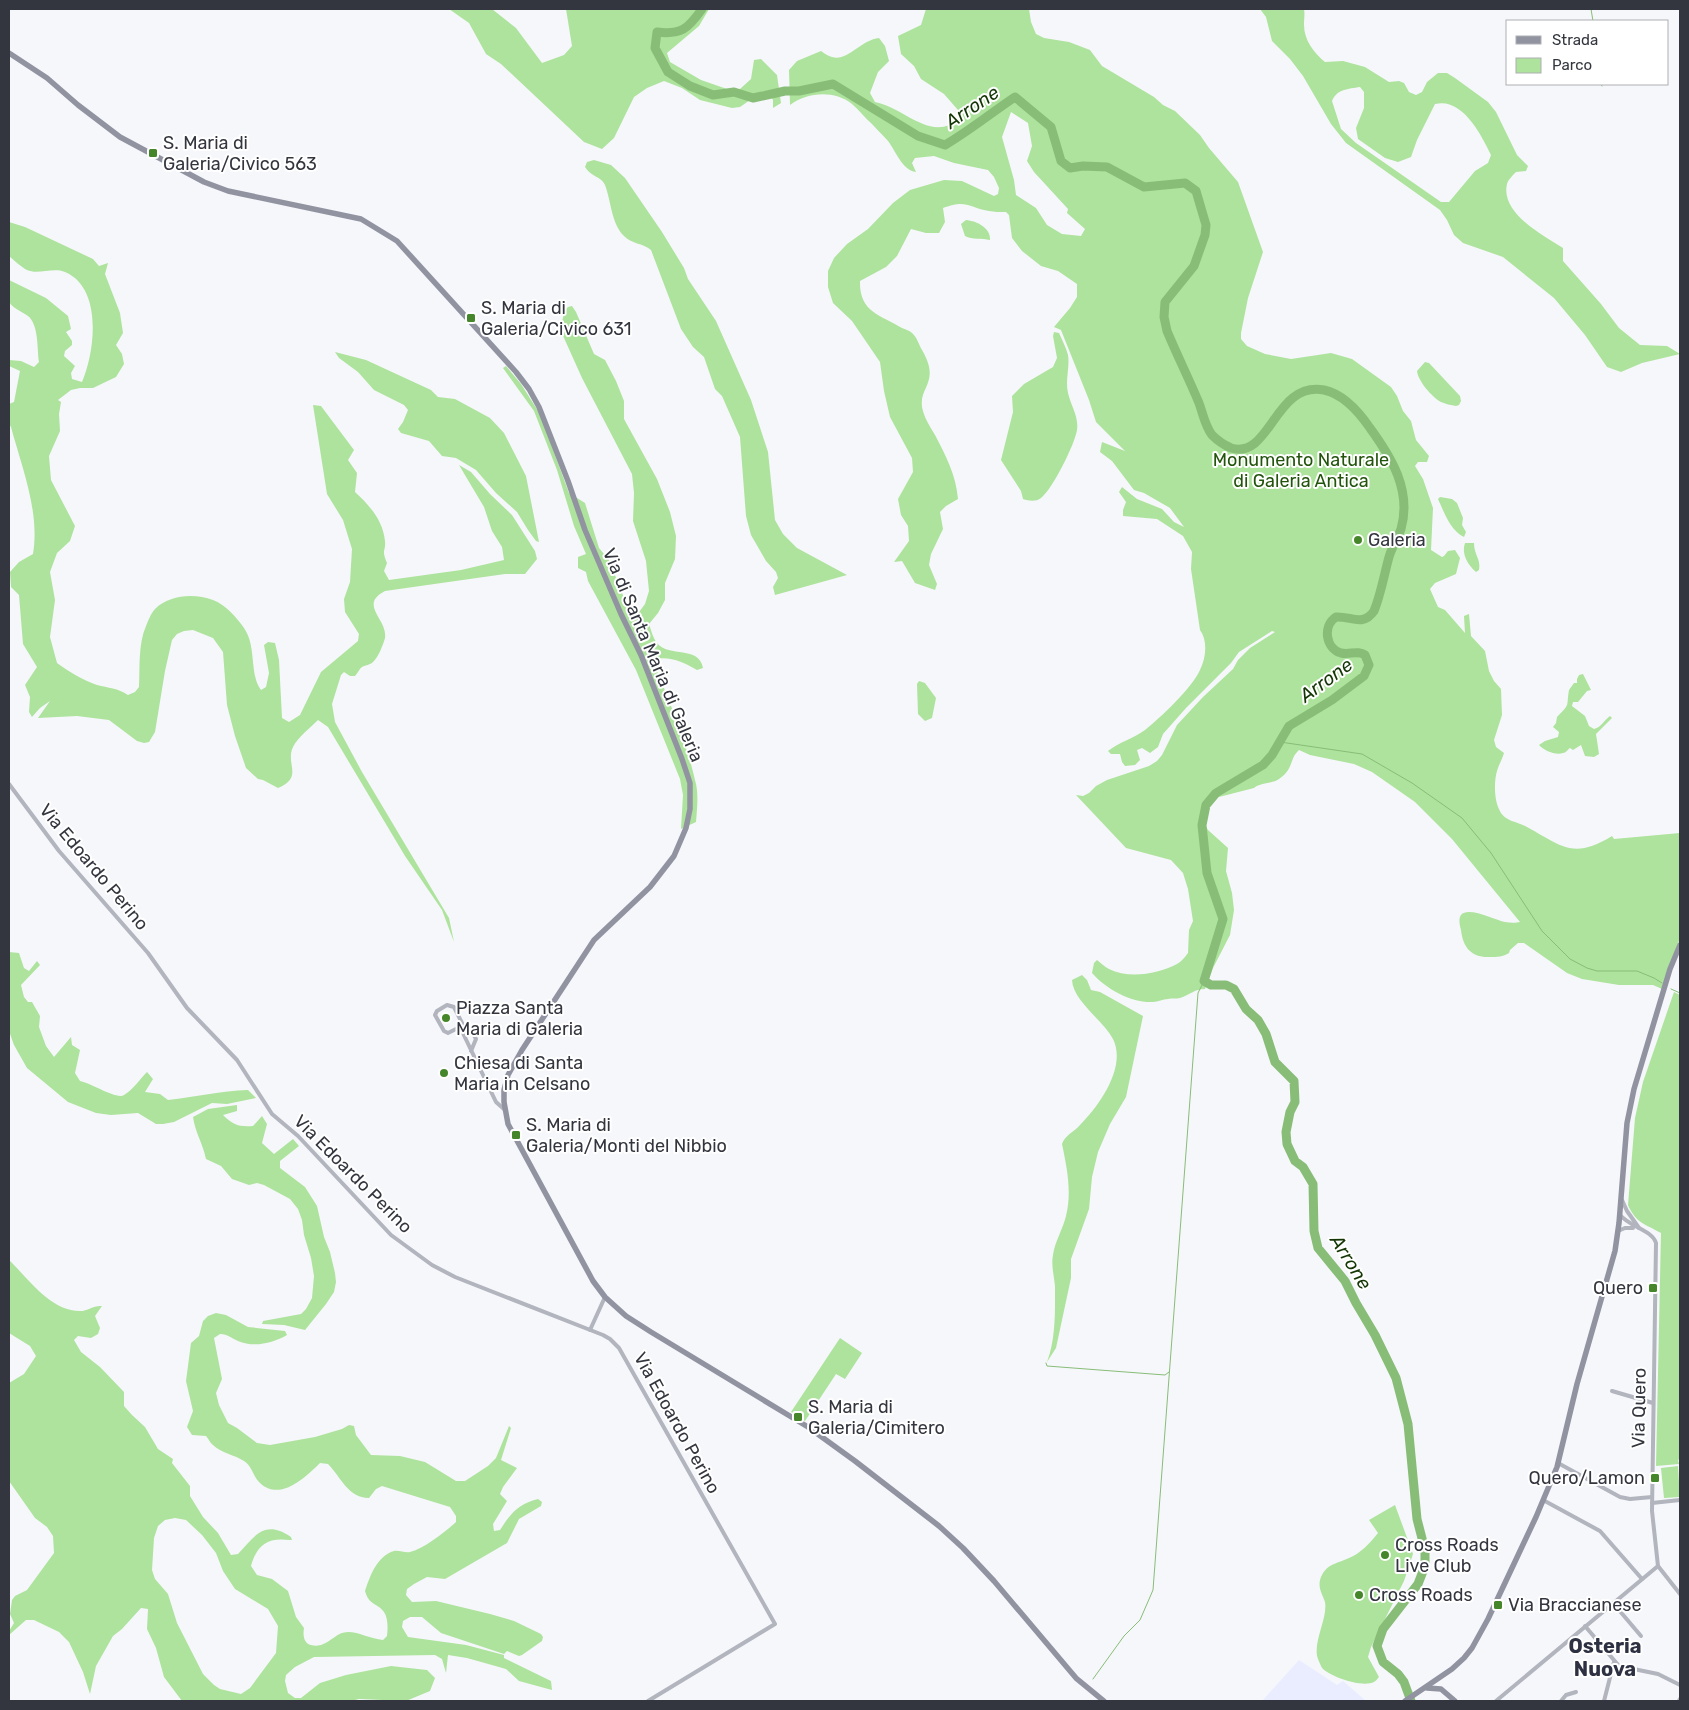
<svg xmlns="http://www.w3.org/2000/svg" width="1689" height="1710" viewBox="0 0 1689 1710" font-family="Rubik,sans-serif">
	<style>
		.built { fill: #e9edff }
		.green { fill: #ade39c; fill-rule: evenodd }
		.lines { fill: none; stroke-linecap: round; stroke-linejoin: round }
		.stream { stroke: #88bd77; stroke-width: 1 }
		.river { stroke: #88bd77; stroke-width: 9 }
		.street { stroke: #b2b4be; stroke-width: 4 }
		.secondary { stroke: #9193a1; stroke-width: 5.5 }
		.poi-dot { fill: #448629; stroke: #fff; stroke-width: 2 }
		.labels { text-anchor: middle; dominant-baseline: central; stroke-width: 4; stroke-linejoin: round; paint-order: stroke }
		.poi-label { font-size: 18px; fill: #34363f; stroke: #fff; text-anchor: start }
		.park-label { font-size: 18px; fill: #23540c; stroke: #fff }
		.street-label { font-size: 18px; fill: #34363f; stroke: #fff }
		.water-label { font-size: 19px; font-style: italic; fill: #133604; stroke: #fff }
		.quarter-label { font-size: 20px; font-weight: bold; fill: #2e3142; stroke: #fff }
	</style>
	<rect width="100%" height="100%" fill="#f6f7fb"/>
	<!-- built -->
	<polygon class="built" points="1299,1660 1337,1685 1343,1681 1366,1701 1262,1701"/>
	<!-- green -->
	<g class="green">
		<polygon points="449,9 492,9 516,28 542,63 564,55 572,46 566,9 709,9 699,26 667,53 670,62 701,80 727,89 740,89 751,79 754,60 761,59 777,75 781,103 773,108 773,100 769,93 763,91 740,107 732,108 700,100 682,88 664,81 647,88 634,97 614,138 602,149 584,142 501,64 486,54 469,23"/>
		<path d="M926,9H1029L1031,22L1036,34L1044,38L1069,42L1090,50L1102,66L1154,97L1163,105L1175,111L1200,135L1209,148L1238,182L1263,252L1248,298L1241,333V339L1247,346L1265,354L1291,359L1331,353L1352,359L1391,387L1397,396L1403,411L1411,421L1416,440L1429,456L1427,462H1418L1415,466L1423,479L1433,508L1431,550L1442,557L1444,556L1448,551L1455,550L1460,558L1456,574L1435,583L1430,589L1438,607L1445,610L1465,633L1464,616L1469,614L1471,636L1485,651L1489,671L1494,681L1501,689L1502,715L1494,740L1496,747L1504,753C1502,760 1499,764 1497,771C1494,781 1494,799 1499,809C1504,822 1517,821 1527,827C1562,846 1573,860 1612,836L1614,839L1680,833V938L1662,989L1653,985H1619L1582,979L1567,973L1524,943H1518L1510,950L1509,953C1503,957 1497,957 1490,957C1472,958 1463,948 1461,930C1460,926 1458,919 1461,915C1468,906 1495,920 1505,922C1510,923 1516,923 1520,922L1452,839L1415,802L1372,772L1354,764L1310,755L1299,750C1289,759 1294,769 1279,779C1272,784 1261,782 1254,788L1215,798C1206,803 1203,808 1201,818L1208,830L1228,848L1226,871L1232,893L1234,910L1230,935L1213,968L1205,989C1194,989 1190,995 1180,998C1176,999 1172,998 1168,999C1163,999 1158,1002 1153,1002C1131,1003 1106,989 1092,973L1094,963L1097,960C1101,963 1105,967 1109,969C1129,979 1158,974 1177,964C1181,962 1185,957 1188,953L1189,930L1193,921L1188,889L1183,873L1171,860L1126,848L1076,795L1083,796L1089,793L1096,786L1107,780L1149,766L1157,761L1162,755L1177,725L1203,697L1233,669L1238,660L1250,648L1275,632L1272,631L1239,652L1231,663L1186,708L1163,734L1158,747L1150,753L1142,748L1137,750L1140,760L1135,765L1125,766L1122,762L1120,754H1111L1108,751C1119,742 1133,739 1145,730C1160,718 1192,688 1200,670C1206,658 1208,641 1200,630L1191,569L1192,552L1183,536L1157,519L1123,516V510L1126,502L1119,492L1122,487L1137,499L1162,509L1174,522L1184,527L1170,508L1144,493L1134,490L1112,461L1100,452L1102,442L1125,451L1096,422L1089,400L1061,330L1054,327L1070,308L1077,297V284L1058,271L1041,266L1022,251L1012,238L1009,215L1006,212C1000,212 994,212 989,211C968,207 966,199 943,208L945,222L939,233H926L911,229L897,256L886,267L860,281C859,312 880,315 902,328C905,329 910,331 912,333C917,337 919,345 922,350C942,384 916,387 923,411C925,419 931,428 935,435C946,456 956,475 958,499L946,506L940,512L943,529L931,554L929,565L937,584L935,590L915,583L902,561L894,562L909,541L908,526L901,515L898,499L913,472L912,458L890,417L884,391L880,362L852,321L833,303L828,287V271L834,258L847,244L868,229L893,203L910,190L944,180L962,181L994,196L998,194L999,188L994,177L988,170L954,163L934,156L915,158L912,163L916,172C903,171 895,150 888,141C883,135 877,130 872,124C865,118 859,110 852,104C834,90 808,92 790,105L789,70L797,61L821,51C824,53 828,56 832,57C847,62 861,40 879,38L885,46L889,61L878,72L870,93L875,102C904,107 933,145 960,117L958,110L944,94L921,79L914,66L901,54L898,36L921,25ZM1011,112L1028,123L1032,146L1027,161L1034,172L1068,209L1067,213L1085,229L1081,236L1062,234L1047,225L1036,208L1016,195L1014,180L1002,137Z"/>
		<path d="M1260,9H1304C1305,14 1304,19 1304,25C1304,40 1314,53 1325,62L1343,61L1365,67L1389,82L1399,81L1404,83L1409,92L1416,95L1422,92L1427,82L1438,73H1447L1455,78L1488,102L1496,112L1517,155L1528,166L1526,171L1516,172C1513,175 1508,180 1507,184C1500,213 1544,236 1563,248V261L1601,304L1619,328L1640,345L1667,346L1680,354L1642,363L1621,372L1607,367L1585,335L1554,298L1503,257L1463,243L1454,235L1447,220L1440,210L1346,143L1331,124L1303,76L1290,59L1272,41L1266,17ZM1360,87L1364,92V108L1356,128L1358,139L1385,158L1398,162L1411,157L1417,140L1435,104C1462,97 1481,134 1491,155L1488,163L1475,171L1449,202H1441L1356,143L1341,129L1332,101C1337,89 1348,89 1360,87Z"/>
		<path d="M594,160L611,165L625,178L662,232L684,268L688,279L716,321L751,400L768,452L775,520L783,534L797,548L847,575L775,595L773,587L778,578L776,572L766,561L751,535L746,516L740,437L722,396L715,389L704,357L693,347L681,329L651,250C643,243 631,244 624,236C611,223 611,200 605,185C601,176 591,177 585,167L587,162Z"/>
		<path d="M966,220C977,221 991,228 990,240C982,238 972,240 965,236L961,224Z"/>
		<path d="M9,222L25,227L93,259L99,266L108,263L105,274L120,313L123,333L116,345L122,354L124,364L116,377L93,388H80L71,390L58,400L61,402L59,414L60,431L49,456L51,480L75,526L70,541L57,553L50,572L55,600L50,637L57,663C69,672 83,680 97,685C108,688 118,688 128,695L135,692L139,687C140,668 138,644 146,626C148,621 151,613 155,609C169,595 194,593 213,600C225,604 237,618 244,628C257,647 249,674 261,690L266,687L269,673L264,645L268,642L275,643L279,660L282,718L289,722L300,715L321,672L358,641L359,634L345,612L344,599L350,582L352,549L343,520L327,494L313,405L321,406L354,450L348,460L357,473L355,492C369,505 383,520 385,541C386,552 381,549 387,563L384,571L389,580L461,570L504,560L502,547L492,531L484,507L459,465L471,472L490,494L512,515L535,551L537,559L525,574H505L385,591C358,605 388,619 385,638C383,645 378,658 373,662C370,665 366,665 362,667C359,669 358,673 355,676H350L344,672L341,675L332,704L335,722L362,772L449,918L454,942L442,910L405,856L328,727L318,720C310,728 298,737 293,747C285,764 304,777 278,788L263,780L258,779L246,768L235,736L227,705L223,652L213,638L193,630L184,631L177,634L172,640L165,671L155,732L149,742L144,743L137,741L109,720L77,716L38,718L50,701L40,708L32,717L29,712L30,697L25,685L37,667L23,644L19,595L11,587L10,572L19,562L33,554C40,512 22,468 11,427L9,424V404L14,402L20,371L9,366V360L21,361L34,367L39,362C37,349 39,325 28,316C21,311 14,309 9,302V280L46,298L68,316L71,329L66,332L72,341V345L65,351L64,356L75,366L71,373L72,379L82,382C95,352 103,288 65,272C53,267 38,275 27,270C21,267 14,260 9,256Z"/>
		<path d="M572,306L576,312L594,354L605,360L616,381L624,401V419L657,479L670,512L676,536L675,559L665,583V600L658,613L649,624C651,630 653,638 657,643C669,658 699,645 703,668L697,670C684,662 670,656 655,659V666C670,703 686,741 695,780C699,793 697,809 696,822L681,829L683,795L680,779L636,670L588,581L586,572L578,568V557L586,554L574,526L557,470L534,411L503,368L506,366L521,384L540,414L569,493L585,503L599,548L609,560L632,618L636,616L645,604L649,591L646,561L633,521L634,493L632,474L582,378L560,329L565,310L568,307Z"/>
		<path d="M1054,332L1059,333C1062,340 1066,347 1068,355C1070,367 1065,380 1068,393C1071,406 1079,417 1077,430C1075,444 1052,490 1041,498C1036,502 1029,501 1023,499L1021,491L1001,460L1013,412L1012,396L1024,384L1053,367L1057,358L1053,336Z"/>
		<polygon points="335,352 366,360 431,390 438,397 455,399 490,418 504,433 526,476 539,542 536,541 528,530 517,512 496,493 476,470 456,458 442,456 429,441 401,433 398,429 403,422 408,410 404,405 374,390 358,372 339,358"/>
		<path d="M1425,362L1429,363L1460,396L1461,401L1459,405L1456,406C1451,405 1445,404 1441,402C1432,397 1418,381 1417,371Z"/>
		<path d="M1440,497L1452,499L1457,503L1463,518L1462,525L1466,532L1464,537C1450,530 1444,512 1438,499Z"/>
		<path d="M1465,543H1474C1474,555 1481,559 1479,570L1476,572C1468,565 1461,554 1465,543Z"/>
		<path d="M1583,674L1591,690L1587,691L1578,702H1573L1572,706L1585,716L1589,726L1594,729C1602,727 1604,720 1610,716L1612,718L1596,734L1599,754L1594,757L1585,756L1581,745L1573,750L1570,748C1567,750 1566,753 1563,753C1556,756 1543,750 1539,745L1545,741L1558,737L1559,732L1553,727L1556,723L1557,717C1571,703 1566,707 1569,690L1574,683H1577V679L1579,675Z"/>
		<polygon points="919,681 925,683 936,698 932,718 925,721 918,714 917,684"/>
		<path d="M9,952L19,953L24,968L29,971L37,961L40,965L21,985L24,997L28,1002H32L40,1016L39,1027L46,1046L54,1057L71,1037L72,1045L80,1050L75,1073L80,1081C91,1083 117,1100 124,1095C133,1090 140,1079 147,1072L153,1079L145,1092L160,1094L168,1100C195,1097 221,1091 248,1090L256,1098L227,1104L212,1103L174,1122L163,1124H156L138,1113L111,1115L96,1113L68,1102L27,1068L14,1045L9,1031Z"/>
		<path d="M1082,975L1087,980L1091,990L1100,992L1143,1016L1126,1097L1110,1124L1098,1152L1092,1177L1089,1209L1071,1259V1278L1056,1348L1047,1362C1056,1338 1055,1311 1055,1286C1054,1276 1051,1265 1053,1255C1055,1241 1063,1229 1066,1216C1072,1192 1067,1168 1062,1144C1065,1135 1074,1132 1080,1125C1099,1106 1127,1067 1113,1039C1103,1020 1073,1001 1072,980Z"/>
		<path d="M1674,992L1680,995V1459L1678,1460L1679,1464L1656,1466L1661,1233C1645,1224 1636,1223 1628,1205L1635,1118L1643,1082Z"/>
		<path d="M237,1105V1111L223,1115C233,1125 239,1127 253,1126L262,1116L267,1124L262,1143L274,1154L293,1139L299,1146L280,1161V1168L305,1187L317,1206L324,1237L330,1252L335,1273L336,1282L334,1292L326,1304L305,1330L284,1325L262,1324L263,1321L301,1314L306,1309L312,1298L314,1276L311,1258L304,1235L302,1220L298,1209L290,1199L264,1185L257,1183L249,1185L232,1179L221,1166L206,1159C203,1144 195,1132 193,1117L208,1109Z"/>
		<path d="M9,1260C28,1278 50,1311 80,1311C88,1311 94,1305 102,1306L95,1316L100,1328L98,1334L91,1338L78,1336L74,1340L81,1352L100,1367L124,1392V1406L132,1415L145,1427L158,1449L173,1459L172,1463L190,1486V1496L203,1517L218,1533L231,1555L238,1554C255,1536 264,1519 291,1537L292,1540H290C267,1537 257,1545 251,1566L257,1575L272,1579L288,1591L296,1617L304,1628C302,1640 306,1648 321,1645C331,1642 337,1632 348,1632C359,1632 371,1639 383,1640L387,1636C388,1628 388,1618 384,1612C378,1603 369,1606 365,1591C370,1576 377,1556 394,1551C399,1550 405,1553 410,1552C425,1548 445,1532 456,1522V1516L450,1507L382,1486L376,1489L369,1498C348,1498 341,1477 328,1464L320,1463C306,1477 280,1502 260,1483C253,1477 253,1467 244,1461C235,1455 221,1453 213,1445C210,1443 209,1439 206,1436L192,1435L187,1427L193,1411L186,1381L191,1343L199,1336L203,1321L208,1316L216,1313L226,1315L248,1327L285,1331L287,1335C273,1343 254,1348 238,1341C231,1338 228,1334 220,1334L214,1338L222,1379L216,1393L219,1405L228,1423L237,1428L257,1443L270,1445L315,1437L342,1429L349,1425L354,1426L356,1435L371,1455L400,1456L425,1462L456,1481H465L488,1466L496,1458L509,1426L511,1428L501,1460L517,1468L503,1487L500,1494L507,1501L493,1524L494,1531L500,1530C511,1513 518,1504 538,1499L542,1502L541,1506L519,1519L507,1543L445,1579L427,1577L414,1584L407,1589L406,1595L412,1602L436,1601L490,1614L514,1621L541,1634L543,1637L542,1641L522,1655L519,1656L507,1651L504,1654L441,1633L422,1617H410L403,1621L402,1627L408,1637L466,1645L504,1655V1658L551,1681L552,1690L519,1681L506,1669L467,1658L448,1655L446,1673L442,1659L435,1655L314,1657L295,1667L286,1675L285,1681L288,1693L295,1698H301L320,1683L346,1675L391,1666L427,1670L435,1678L430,1691L406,1701L359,1699L351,1701H182L164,1677L156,1648L147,1629L148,1609L141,1608L122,1629L113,1636L96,1666L90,1694L83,1672L69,1642L59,1632L34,1620H26L9,1635V1631L14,1623L10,1614L12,1600L15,1596L27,1590L54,1553L53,1536L47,1527L35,1518L9,1481V1383L24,1374L36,1356L30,1346L9,1333ZM175,1518L186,1520L202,1535L216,1553L223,1571L235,1589L268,1609L278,1626L276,1653L250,1688L241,1694L220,1689L214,1685L203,1674L177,1623L168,1594L155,1579L152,1570L154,1538L158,1526L165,1520Z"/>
		<polygon points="840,1338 862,1353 845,1379 836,1374 805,1421 791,1412"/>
		<polygon points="1678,1466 1680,1497 1664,1498 1661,1468"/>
		<path d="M1395,1505L1413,1554L1404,1581L1371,1647L1368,1657L1379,1677C1377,1679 1376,1681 1374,1682C1362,1688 1332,1677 1323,1669C1321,1667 1319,1661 1318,1659C1312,1643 1328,1619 1325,1602C1323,1595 1318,1589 1320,1580C1325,1564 1336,1564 1349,1558C1361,1553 1370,1543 1378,1533L1369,1520Z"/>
	</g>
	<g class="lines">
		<!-- stream -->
		<g class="stream">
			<polyline points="1591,9 1593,21"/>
			<polyline points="1601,84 1602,86"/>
			<polyline points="1280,742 1362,754 1412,783 1462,818 1491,853 1542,931 1570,959 1587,968 1597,971 1637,971 1654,978 1662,983"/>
			<polyline points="1671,989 1680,993"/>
			<polyline points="1046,1363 1047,1366 1165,1375 1169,1372"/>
			<polyline points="1093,1679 1124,1636 1140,1620 1153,1590 1198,993 1204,981"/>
		</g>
		<!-- river -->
		<path class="river" d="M702,9C688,29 681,35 657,32L655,48L668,72L690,86L713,95L734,92L753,98L785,91H799L833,84L918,136L945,145C969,131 991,113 1015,97L1051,127L1061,161L1070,168L1083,166L1107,167L1144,187L1185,183L1196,191L1206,225L1205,235L1194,266L1165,302L1164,317L1167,331C1177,355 1189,379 1199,403C1203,414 1205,426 1212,435C1217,440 1224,445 1231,448C1271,460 1274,381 1324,390C1343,394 1359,412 1370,428C1391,457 1412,490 1401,529C1398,538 1392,547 1389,557C1384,575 1381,594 1374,611C1363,627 1351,616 1336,617C1322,626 1326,649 1341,653C1350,655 1358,650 1365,655L1369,665L1364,676L1332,700L1289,726L1272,755L1263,765L1216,793L1206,805L1202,825L1207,873L1223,919L1204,981L1211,985H1226L1234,989L1246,1009L1258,1020L1266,1034L1275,1062L1294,1081L1295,1102L1290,1112L1286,1132L1287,1144L1295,1161L1303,1167L1313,1184L1314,1231L1318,1248L1345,1281L1356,1303L1375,1335L1396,1378L1408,1424L1417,1519L1425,1550V1566L1418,1584L1383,1629L1377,1646L1383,1662L1398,1674L1404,1682L1411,1701"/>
		<!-- street -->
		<g class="street">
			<polyline points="9,784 59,851 148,953 187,1008 237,1060 272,1114 298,1136 391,1235 432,1265 455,1277 603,1335 610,1339 619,1348 775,1624 648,1701"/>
			<polygon points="447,1005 454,1007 462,1023 460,1027 448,1033 444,1031 435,1015 437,1011"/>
			<polyline points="462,1025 470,1028 476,1039 471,1051"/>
			<polyline points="460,1027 496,1102 505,1110"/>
			<polyline points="1622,1200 1627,1211 1639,1228"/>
			<path d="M1620,1215C1630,1227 1652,1230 1656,1243L1652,1511L1658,1566L1680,1594"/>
			<polyline points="1618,1231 1625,1228 1633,1228"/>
			<polyline points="590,1330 605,1297"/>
			<polyline points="1612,1391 1653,1403"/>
			<polyline points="1558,1463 1620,1497 1630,1499 1652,1497"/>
			<polyline points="1543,1500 1600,1531 1642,1579"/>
			<polyline points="1652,1503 1680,1500"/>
			<polyline points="1613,1603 1641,1636"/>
			<polyline points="1585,1626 1619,1666 1658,1674 1680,1685"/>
			<polyline points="1496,1701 1658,1566"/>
			<polyline points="1561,1701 1566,1695 1576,1692"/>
			<polyline points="1604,1701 1614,1662"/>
			<polyline points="1679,1701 1680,1699"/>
		</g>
		<!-- secondary -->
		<g class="secondary">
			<polyline points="9,53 47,78 78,105 120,137 204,182 228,191 361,219 397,241 516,372 529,389 539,407 568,481 585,530 621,614 641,655 682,759 690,783 690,809 686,828 674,856 650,887 594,940 522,1050 508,1075 504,1090 504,1102 508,1124 593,1281 605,1297 626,1316 651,1332 808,1427 855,1461 939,1526 963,1548 994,1581 1076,1678 1104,1701"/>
			<polyline points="1427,1688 1441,1689 1455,1701"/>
			<polyline points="1405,1701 1452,1669 1464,1658 1472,1648 1488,1619 1536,1517 1557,1467 1577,1384 1615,1251 1619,1223 1627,1123 1634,1089 1670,969 1680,945"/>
		</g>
	</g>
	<!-- markers -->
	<g class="poi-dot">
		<rect x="148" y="148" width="10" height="10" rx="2.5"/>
		<rect x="466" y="313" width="10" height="10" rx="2.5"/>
		<circle cx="1358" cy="540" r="5"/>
		<circle cx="446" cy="1018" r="5"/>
		<circle cx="444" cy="1073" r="5"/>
		<rect x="511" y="1130" width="10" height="10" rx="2.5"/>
		<rect x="1648" y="1283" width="10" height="10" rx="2.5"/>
		<rect x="793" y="1412" width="10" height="10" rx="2.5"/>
		<rect x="1650" y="1473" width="10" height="10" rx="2.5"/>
		<circle cx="1385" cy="1555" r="5"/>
		<circle cx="1359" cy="1595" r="5"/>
		<rect x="1493" y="1600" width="10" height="10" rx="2.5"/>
	</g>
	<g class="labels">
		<!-- poi labels -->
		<g class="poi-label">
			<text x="163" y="143">S. Maria di<tspan x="163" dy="21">Galeria/Civico 563</tspan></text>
			<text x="481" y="308">S. Maria di<tspan x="481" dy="21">Galeria/Civico 631</tspan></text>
			<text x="1368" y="540">Galeria</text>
			<text x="456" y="1008">Piazza Santa<tspan x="456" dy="21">Maria di Galeria</tspan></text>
			<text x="454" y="1063">Chiesa di Santa<tspan x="454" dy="21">Maria in Celsano</tspan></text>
			<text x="526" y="1125">S. Maria di<tspan x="526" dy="21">Galeria/Monti del Nibbio</tspan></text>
			<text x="1643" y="1288" text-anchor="end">Quero</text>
			<text x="808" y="1407">S. Maria di<tspan x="808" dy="21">Galeria/Cimitero</tspan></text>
			<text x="1645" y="1478" text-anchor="end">Quero/Lamon</text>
			<text x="1395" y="1545">Cross Roads<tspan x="1395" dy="21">Live Club</tspan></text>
			<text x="1369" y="1595">Cross Roads</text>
			<text x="1508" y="1605">Via Braccianese</text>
		</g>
		<!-- park labels -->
		<g class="park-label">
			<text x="1301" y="460">Monumento Naturale<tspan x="1301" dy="21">di Galeria Antica</tspan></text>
		</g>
		<!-- street labels -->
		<g class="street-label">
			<text transform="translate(653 655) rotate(67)">Via di Santa Maria di Galeria</text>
			<text transform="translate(94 867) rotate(50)">Via Edoardo Perino</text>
			<text transform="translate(353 1174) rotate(45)">Via Edoardo Perino</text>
			<text transform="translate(1639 1408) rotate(-89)">Via Quero</text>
			<text transform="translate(677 1423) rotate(61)">Via Edoardo Perino</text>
		</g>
		<!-- water labels -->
		<g class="water-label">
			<text transform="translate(972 107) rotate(-34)">Arrone</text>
			<text transform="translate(1326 680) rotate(-36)">Arrone</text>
			<text transform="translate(1351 1262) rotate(58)">Arrone</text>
		</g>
		<!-- quarter labels -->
		<g class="quarter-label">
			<text x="1605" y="1646">Osteria<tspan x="1605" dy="23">Nuova</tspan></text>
		</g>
	</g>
	<!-- border -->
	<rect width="1689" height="1710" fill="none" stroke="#34363f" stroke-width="20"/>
	<!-- legend -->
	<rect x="1506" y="20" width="162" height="65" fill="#ffffff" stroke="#aeafb2"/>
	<rect x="1516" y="36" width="25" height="8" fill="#9193a1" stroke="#aeafb2"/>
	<text x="1552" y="45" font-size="15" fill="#34363f">Strada</text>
	<rect x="1516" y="58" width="25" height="15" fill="#ade39c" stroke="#aeafb2"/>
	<text x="1552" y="70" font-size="15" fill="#34363f">Parco</text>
</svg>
